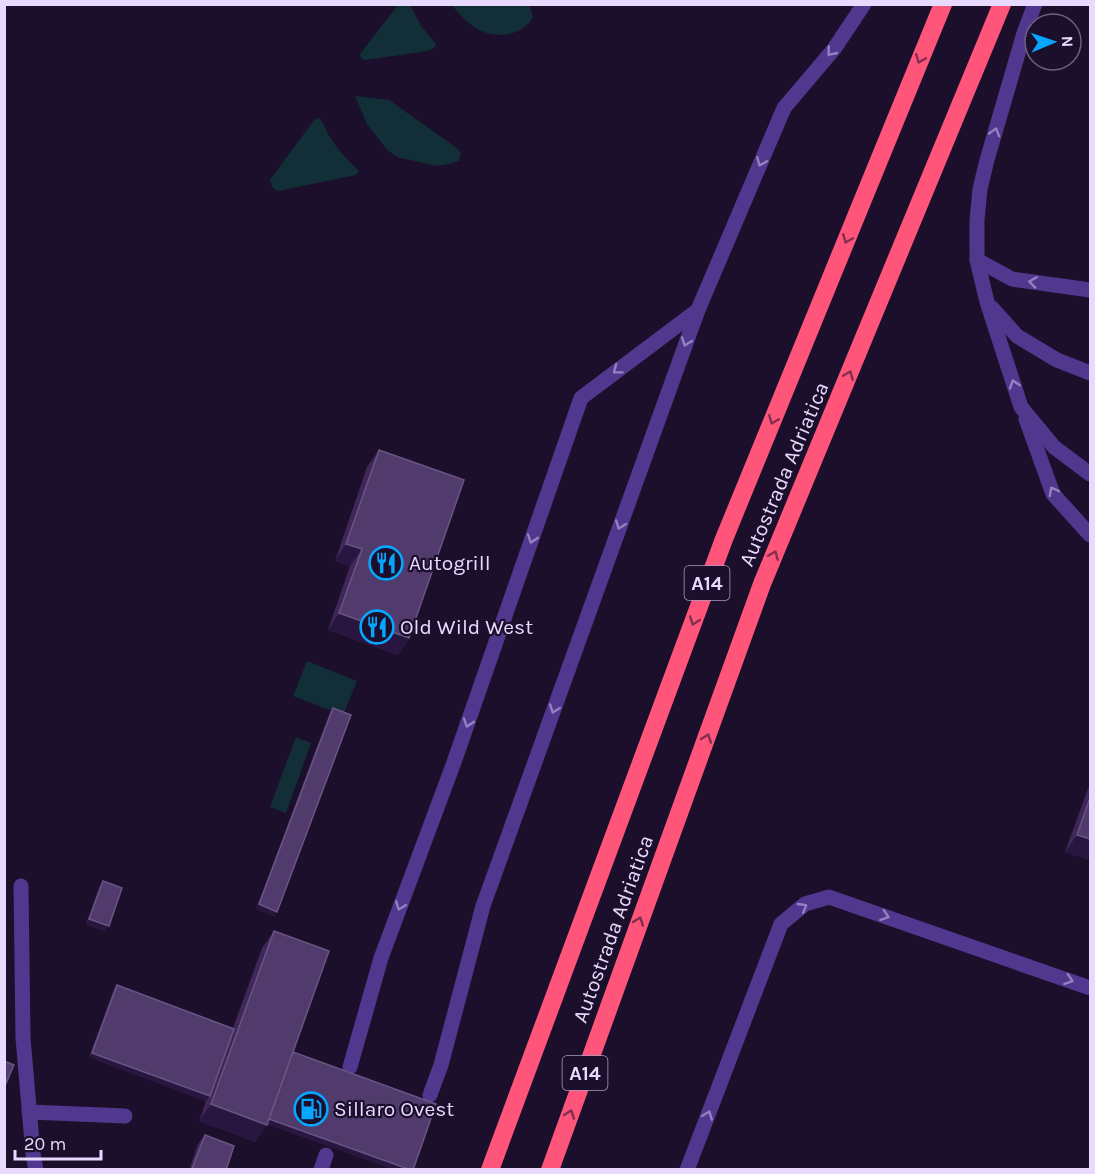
<svg xmlns="http://www.w3.org/2000/svg" width="1095" height="1174" viewBox="0 0 1095 1174" font-family="Karla,sans-serif">
	<style>
		.green { fill: #122e36 }
		.lines { fill: none; stroke-linecap: round; stroke-linejoin: round }
		.lane { stroke: #51388e; stroke-width: 15 }
		.highway { stroke: #ff557b; stroke-width: 18 }
		.wall { fill: #3f275a }
		.shaded-wall { fill: #291640 }
		.building { fill: #513b6c; stroke: #695483; stroke-width: 1.5 }
		.oneway { stroke: #9581c1 }
		.oneway2 { stroke: #822e50 }
		.labels { text-anchor: middle; dominant-baseline: central; stroke-width: 4.5; stroke-linejoin: round; paint-order: stroke }
		.shield { fill: #1c0f2c; stroke: #ab9dc0; stroke-width: 1.5 }
		.shield-label { font-size: 20px; font-weight: bold; fill: #e8daff }
		.street-label { font-size: 21px; fill: #e8daff; stroke: #1c0f2c }
		.poi-label { font-size: 21px; fill: #e8daff; stroke: #1c0f2c; text-anchor: start }
	</style>
	<rect width="100%" height="100%" fill="#1c0f2c"/>
	<!-- green -->
	<g class="green">
		<polygon points="398,5 410,5 421,26 436,44 435,47 428,51 365,60 361,58 360,54"/>
		<path d="M452,5H529L533,17C523,36 497,39 479,30C468,24 459,14 452,5Z"/>
		<polygon points="355,96 389,100 458,149 461,154 459,161 449,164 437,166 400,158 388,151 367,124"/>
		<path d="M319,118C325,123 326,132 331,139C339,151 348,161 359,171L356,175L278,191L273,188L270,180L314,120Z"/>
		<polygon points="307,661 357,681 343,715 293,696"/>
		<polygon points="296,737 311,743 286,813 270,807"/>
	</g>
	<g class="lines">
		<!-- lane -->
		<g class="lane">
			<polyline points="1035,4 1024,33 987,160 980,189 977,220 977,260 987,302 1021,407 1054,447 1090,474"/>
			<polyline points="977,260 1012,279 1090,290"/>
			<polyline points="992,308 1017,336 1057,360 1090,373"/>
			<polyline points="1026,419 1053,494 1090,535"/>
			<polyline points="21,886 23,1038 33,1154 36,1170"/>
			<polyline points="350,1067 381,958 453,765 581,398 698,310"/>
			<polyline points="430,1095 441,1065 483,906 698,310 784,108 834,49 864,4"/>
			<polyline points="29,1112 125,1116"/>
			<polyline points="321,1170 326,1155"/>
			<polyline points="687,1170 781,924 805,904 829,897 1090,988"/>
		</g>
		<!-- highway -->
		<g class="highway">
			<polyline points="490,1170 724,539 943,4"/>
			<polyline points="550,1170 762,584 1002,4"/>
		</g>
	</g>
	<!-- wall -->
	<g class="wall">
		<polygon points="379,450 409,638 398,655 328,630 350,566 335,561 367,467"/>
		<polygon points="333,708 274,916 256,909 330,712"/>
		<polygon points="1090,783 1090,860 1065,852"/>
		<polygon points="103,881 105,931 86,924 100,885"/>
		<polygon points="274,931 293,1052 413,1170 395,1170 267,1124 255,1142 199,1121 206,1101 89,1057 114,989 117,985 233,1028 262,948"/>
		<polygon points="205,1135 226,1170 189,1170 198,1144"/>
	</g>
	<!-- shaded-wall -->
	<g class="shaded-wall">
		<polygon points="346,544 362,549 350,566 335,561"/>
		<polygon points="339,613 409,638 398,655 328,630"/>
		<polygon points="1077,835 1090,839 1090,860 1065,852"/>
		<polygon points="259,904 277,912 274,916 256,909"/>
		<polygon points="89,919 109,926 105,931 86,924"/>
		<polygon points="92,1053 210,1096 206,1101 89,1057"/>
		<polygon points="211,1104 267,1125 255,1142 199,1121"/>
		<polygon points="266,1117 411,1170 395,1170 262,1122"/>
	</g>
	<!-- building -->
	<g class="building">
		<polygon points="379,450 464,480 409,638 339,613 362,549 346,544"/>
		<polygon points="333,708 351,715 277,912 259,904"/>
		<polygon points="1090,798 1090,839 1077,835"/>
		<polygon points="103,881 122,888 109,926 89,919"/>
		<polygon points="274,931 329,951 267,1125 211,1104"/>
		<polygon points="117,985 234,1029 210,1096 92,1053"/>
		<polygon points="293,1052 436,1104 413,1170 411,1170 269,1119"/>
		<polygon points="4,1061 14,1065 4,1088"/>
		<polygon points="205,1135 234,1146 226,1170 192,1169"/>
	</g>
	<!-- one-way arrows -->
	<defs><path id="oneway-chevron" d="M-2-3.5L2.5 0L-2 3.5" fill="none" stroke-width="1.6" stroke-linecap="round" stroke-linejoin="round" transform="scale(1.5)"/></defs>
	<g class="oneway">
		<use href="#oneway-chevron" transform="translate(831 52) rotate(129)"/>
		<use href="#oneway-chevron" transform="translate(995 132) rotate(-74)"/>
		<use href="#oneway-chevron" transform="translate(761 162) rotate(113)"/>
		<use href="#oneway-chevron" transform="translate(1033 282) rotate(-172)"/>
		<use href="#oneway-chevron" transform="translate(686 342) rotate(110)"/>
		<use href="#oneway-chevron" transform="translate(617 370) rotate(143)"/>
		<use href="#oneway-chevron" transform="translate(1014 384) rotate(-108)"/>
		<use href="#oneway-chevron" transform="translate(1053 491) rotate(-118)"/>
		<use href="#oneway-chevron" transform="translate(620 525) rotate(110)"/>
		<use href="#oneway-chevron" transform="translate(532 539) rotate(109)"/>
		<use href="#oneway-chevron" transform="translate(554 709) rotate(110)"/>
		<use href="#oneway-chevron" transform="translate(468 723) rotate(109)"/>
		<use href="#oneway-chevron" transform="translate(400 906) rotate(111)"/>
		<use href="#oneway-chevron" transform="translate(803 907) rotate(-31)"/>
		<use href="#oneway-chevron" transform="translate(885 916) rotate(19)"/>
		<use href="#oneway-chevron" transform="translate(1069 980) rotate(19)"/>
		<use href="#oneway-chevron" transform="translate(708 1115) rotate(-69)"/>
	</g>
	<g class="oneway2">
		<use href="#oneway-chevron" transform="translate(920 59) rotate(112)"/>
		<use href="#oneway-chevron" transform="translate(847 239) rotate(112)"/>
		<use href="#oneway-chevron" transform="translate(849 375) rotate(-67)"/>
		<use href="#oneway-chevron" transform="translate(773 420) rotate(112)"/>
		<use href="#oneway-chevron" transform="translate(774 555) rotate(-67)"/>
		<use href="#oneway-chevron" transform="translate(694 621) rotate(110)"/>
		<use href="#oneway-chevron" transform="translate(707 738) rotate(-70)"/>
		<use href="#oneway-chevron" transform="translate(639 921) rotate(-70)"/>
		<use href="#oneway-chevron" transform="translate(570 1114) rotate(-70)"/>
	</g>
	<!-- icons -->
	<defs>
		<symbol id="restaurant-ring" viewBox="-11 -11 22 22"><circle r="9.5" fill="#1c0f2c" stroke="#06a6ff" stroke-width="1.5"/><path d="M-5-6h1v4h1v-4h1v4h1v-4h1v5L-1.5 .5V6h-2V.5L-5-1ZM5-6V6H3V1.5H1.5Q1.5-4 5-6Z" fill="#06a6ff"/></symbol>
		<symbol id="fuel-ring" viewBox="-11 -11 22 22"><circle r="9.5" fill="#1c0f2c" stroke="#06a6ff" stroke-width="1.5"/><path d="M-5.5-6h7V0h2V4h1.3V-2.5L3-4.5l.8-.8L6-3V5H2.5V1h-1V6h-7ZM-4.2-4.7v3.2H.2V-4.7Z" fill="#06a6ff"/></symbol>
	</defs>
	<g fill-rule="evenodd">
		<use href="#restaurant-ring" x="367" y="544" width="38" height="38"/>
		<use href="#restaurant-ring" x="358" y="608" width="38" height="38"/>
		<use href="#fuel-ring" x="292" y="1090" width="38" height="38"/>
	</g>
	<g class="labels">
		<!-- shield labels -->
		<g class="shield">
			<rect x="684.5" y="566" width="45" height="34" rx="4.5"/>
			<rect x="562.5" y="1056" width="45" height="34" rx="4.5"/>
		</g>
		<g class="shield-label">
			<text x="707" y="583">A14</text>
			<text x="585" y="1073">A14</text>
		</g>
		<!-- street labels -->
		<g class="street-label">
			<text transform="translate(784 474) rotate(-67)">Autostrada Adriatica</text>
			<text transform="translate(613 929) rotate(-70)">Autostrada Adriatica</text>
		</g>
		<!-- poi labels -->
		<g class="poi-label">
			<text x="409" y="563">Autogrill</text>
			<text x="400" y="627">Old Wild West</text>
			<text x="334" y="1109">Sillaro Ovest</text>
		</g>
	</g>
	<!-- border -->
	<rect width="1095" height="1174" fill="none" stroke="#e8daff" stroke-width="12"/>
	<!-- north arrow -->
	<g transform="translate(1053 42) rotate(88)"><circle r="28" fill="#1c0f2c" stroke="#6e6080" stroke-width="1.5"/>
	<path d="M0-4.5L10 22L0 15L-10 22Z" fill="#06a6ff"/>
	<text y="-9" font-size="16" font-weight="bold" text-anchor="middle" fill="#e8daff">N</text>
	</g>
	<!-- scale -->
	<path d="M15 1150v9h86v-9" fill="none" stroke="#e8daff" stroke-width="3"/>
	<text x="24" y="1150" font-size="18" fill="#e8daff" stroke="#1c0f2c" stroke-width="4.5" paint-order="stroke">20 m</text>
</svg>
